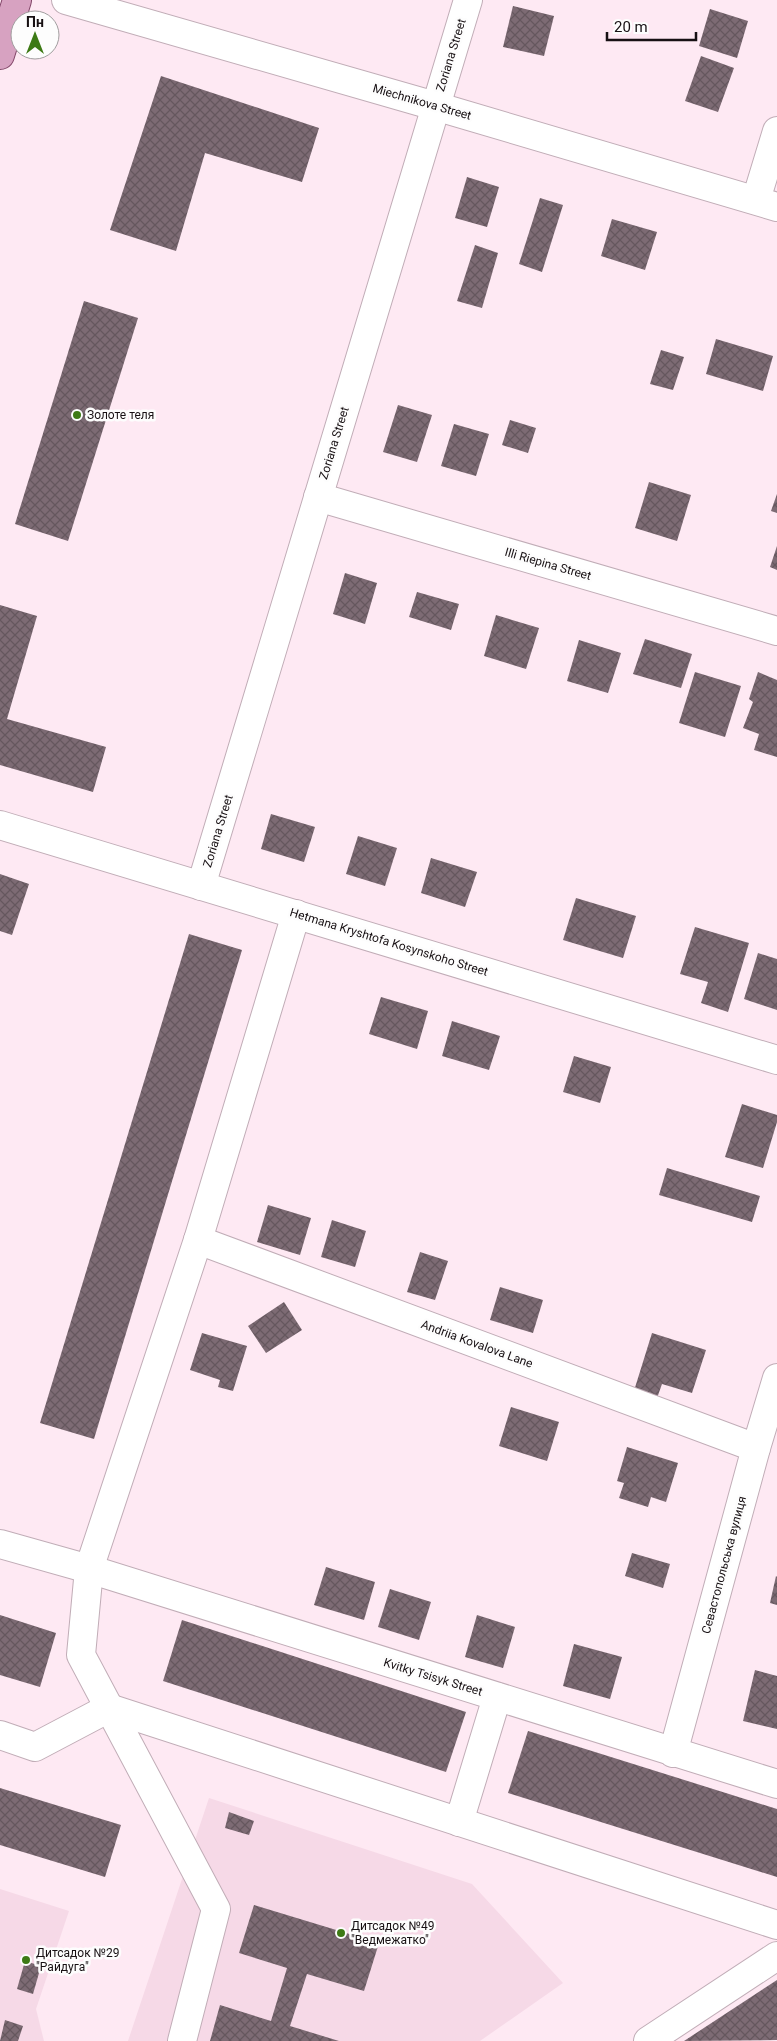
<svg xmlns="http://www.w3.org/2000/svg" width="777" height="2041" viewBox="0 0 777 2041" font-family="Roboto,sans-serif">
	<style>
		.built { fill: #f6d9e7 }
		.building { fill: url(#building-cross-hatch) }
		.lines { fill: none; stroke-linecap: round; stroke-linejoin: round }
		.minor-casing { stroke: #c1adb7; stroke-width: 30 }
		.major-casing { stroke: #834769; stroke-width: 30 }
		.minor { stroke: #fff; stroke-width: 28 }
		.major { stroke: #d7a2c1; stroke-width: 28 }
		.poi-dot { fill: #3d7a15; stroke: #fdfdfd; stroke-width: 2 }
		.labels { text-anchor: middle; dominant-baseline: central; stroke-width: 5; stroke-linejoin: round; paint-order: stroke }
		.street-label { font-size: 12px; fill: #171013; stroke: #fdfdfd }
		.poi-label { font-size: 12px; fill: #171013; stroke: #fdfdfd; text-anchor: start }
	</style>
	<defs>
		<pattern id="building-cross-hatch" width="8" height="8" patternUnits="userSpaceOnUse" patternTransform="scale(1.25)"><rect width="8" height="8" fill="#7d6b74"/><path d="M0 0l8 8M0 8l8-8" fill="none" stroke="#65575e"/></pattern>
	</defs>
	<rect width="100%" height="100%" fill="#fee9f3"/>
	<!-- built -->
	<g class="built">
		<polygon points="209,1798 472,1884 563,1983 480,2041 128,2041"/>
		<polygon points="0,1889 69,1911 36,2009 44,2041 0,2041"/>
	</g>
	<!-- building -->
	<g class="building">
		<polygon points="513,6 554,16 544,56 503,47"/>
		<polygon points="710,9 748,21 737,58 699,46"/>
		<polygon points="701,56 734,68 718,112 685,101"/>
		<polygon points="161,76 319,128 302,182 205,153 176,251 110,230"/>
		<polygon points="467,177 499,187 487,227 455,218"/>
		<polygon points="540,198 563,205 542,272 519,264"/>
		<polygon points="612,219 657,232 645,270 601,256"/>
		<polygon points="475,245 498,253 482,308 457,301"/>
		<polygon points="84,301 138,318 68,541 15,524"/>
		<polygon points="716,339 773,356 763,391 706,374"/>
		<polygon points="661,350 684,357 673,390 650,384"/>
		<polygon points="398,405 432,415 417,462 383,452"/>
		<polygon points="510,420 536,428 528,453 502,445"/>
		<polygon points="454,424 489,434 476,476 441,466"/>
		<polygon points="649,482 691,495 677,541 635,528"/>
		<polygon points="777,494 777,513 771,511"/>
		<polygon points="777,546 777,570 770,567"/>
		<polygon points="345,573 377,583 365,624 333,614"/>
		<polygon points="417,592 459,604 451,630 409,617"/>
		<polygon points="0,605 37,616 7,719 106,747 93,792 0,765"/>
		<polygon points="496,615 539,628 526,669 484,656"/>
		<polygon points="645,639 692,654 681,688 633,674"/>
		<polygon points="579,640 621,653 608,693 567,681"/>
		<polygon points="695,672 741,686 725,737 679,723"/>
		<polygon points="758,672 777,680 777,757 754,750 759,734 743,728 753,702 749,699"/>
		<polygon points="271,814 315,827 304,862 261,849"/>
		<polygon points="358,836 397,848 385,886 346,874"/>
		<polygon points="431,858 477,872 465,907 421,893"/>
		<polygon points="0,874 29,884 12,935 0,931"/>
		<polygon points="576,898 636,916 623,958 563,940"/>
		<polygon points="695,927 749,943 728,1012 701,1003 708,982 680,974"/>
		<polygon points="189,934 242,950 94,1439 40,1423"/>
		<polygon points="758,953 777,959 777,1010 744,999"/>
		<polygon points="381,997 428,1011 417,1049 369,1034"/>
		<polygon points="452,1021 500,1036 489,1070 442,1056"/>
		<polygon points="574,1056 611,1067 600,1103 563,1092"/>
		<polygon points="742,1104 777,1115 777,1122 763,1168 725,1157"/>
		<polygon points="667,1168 760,1196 752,1222 659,1195"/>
		<polygon points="268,1205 311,1218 300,1255 257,1242"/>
		<polygon points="332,1220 366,1231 355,1267 321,1257"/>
		<polygon points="420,1252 448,1261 435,1300 407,1292"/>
		<polygon points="500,1287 543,1300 533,1333 490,1320"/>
		<polygon points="284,1302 302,1330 266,1353 248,1326"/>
		<polygon points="202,1333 247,1346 233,1391 218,1387 220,1380 190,1370"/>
		<polygon points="652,1333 706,1350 692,1393 662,1384 656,1401 633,1394"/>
		<polygon points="511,1407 559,1422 547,1461 499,1446"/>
		<polygon points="627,1447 678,1463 666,1502 651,1497 648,1507 619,1498 624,1483 617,1481"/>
		<polygon points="632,1553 670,1564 663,1588 625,1576"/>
		<polygon points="326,1567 375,1582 364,1620 314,1605"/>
		<polygon points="776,1576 777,1577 777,1605 770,1603"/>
		<polygon points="390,1589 431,1602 419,1640 378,1627"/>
		<polygon points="0,1615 56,1633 40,1687 0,1675"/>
		<polygon points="477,1615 515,1627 503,1668 465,1657"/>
		<polygon points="182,1620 466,1712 446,1772 163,1681"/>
		<polygon points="574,1644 622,1657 610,1699 563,1686"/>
		<polygon points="755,1670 777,1676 777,1729 743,1721"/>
		<polygon points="528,1731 777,1809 777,1877 508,1793"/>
		<polygon points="0,1788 121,1825 105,1877 0,1845"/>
		<polygon points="229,1812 254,1821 249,1835 225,1828"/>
		<polygon points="254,1905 379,1943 364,1991 307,1974 290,2026 339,2041 210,2041 220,2005 271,2021 287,1968 239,1953"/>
		<polygon points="25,1961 41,1966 33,1994 17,1989"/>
		<polygon points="777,1980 777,2040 684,2041"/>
		<polygon points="5,2020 23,2026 18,2041 0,2041"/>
	</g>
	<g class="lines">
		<defs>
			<g id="minor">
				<polyline points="66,0 435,106 777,207"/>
				<polyline points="756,200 777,131"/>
				<polyline points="318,497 777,631"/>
				<polyline points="0,825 777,1060"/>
				<polyline points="201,886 468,0"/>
				<polyline points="198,1240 756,1448"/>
				<polyline points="0,1544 89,1569 777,1784"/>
				<polyline points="0,1735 35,1747 109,1708 777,1925"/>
				<polyline points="673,1753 756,1448 777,1378"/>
				<polyline points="459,1822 497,1697"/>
				<polyline points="182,2041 216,1909 81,1655 89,1569 198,1240 296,914"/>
				<polyline points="648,2041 777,1956"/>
			</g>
			<polyline id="major" points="0,55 17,0"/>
		</defs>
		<!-- minor casing -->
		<use href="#minor" class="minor-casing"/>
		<!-- major casing -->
		<use href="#major" class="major-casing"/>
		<!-- minor -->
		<use href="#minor" class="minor"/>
		<!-- major -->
		<use href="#major" class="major"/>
	</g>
	<!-- markers -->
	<g class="poi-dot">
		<circle cx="77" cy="415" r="5"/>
		<circle cx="341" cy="1933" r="5"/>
		<circle cx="26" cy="1960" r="5"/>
	</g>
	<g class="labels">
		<!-- street labels -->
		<g class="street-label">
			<text transform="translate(451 55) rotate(-73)">Zoriana Street</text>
			<text transform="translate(422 102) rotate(16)">Miechnikova Street</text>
			<text transform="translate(334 443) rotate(-73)">Zoriana Street</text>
			<text transform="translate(548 564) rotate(16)">Illi Riepina Street</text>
			<text transform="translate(218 831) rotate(-73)">Zoriana Street</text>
			<text transform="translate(389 942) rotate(17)">Hetmana Kryshtofa Kosynskoho Street</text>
			<text transform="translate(477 1344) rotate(20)">Andriia Kovalova Lane</text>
			<text transform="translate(724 1565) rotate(-75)">Севастопольська вулиця</text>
			<text transform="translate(433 1677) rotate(17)">Kvitky Tsisyk Street</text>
		</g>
		<!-- poi labels -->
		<g class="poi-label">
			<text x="87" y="415">Золоте теля</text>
			<text x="351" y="1926">Дитсадок №49<tspan x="351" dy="14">"Ведмежатко"</tspan></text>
			<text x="36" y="1953">Дитсадок №29<tspan x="36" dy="14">"Райдуга"</tspan></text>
		</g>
	</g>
	<!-- north arrow -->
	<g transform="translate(35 35)"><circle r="24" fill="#fdfdfd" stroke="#a19e9f"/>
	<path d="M0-4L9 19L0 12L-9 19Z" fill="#3d7a15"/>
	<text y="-8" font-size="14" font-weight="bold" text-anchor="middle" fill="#171013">Пн</text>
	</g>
	<!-- scale -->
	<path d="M607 32v8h89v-8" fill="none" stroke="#171013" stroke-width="2.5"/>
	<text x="614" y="32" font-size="15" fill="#171013" stroke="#fdfdfd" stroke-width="4" paint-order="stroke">20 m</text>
</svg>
